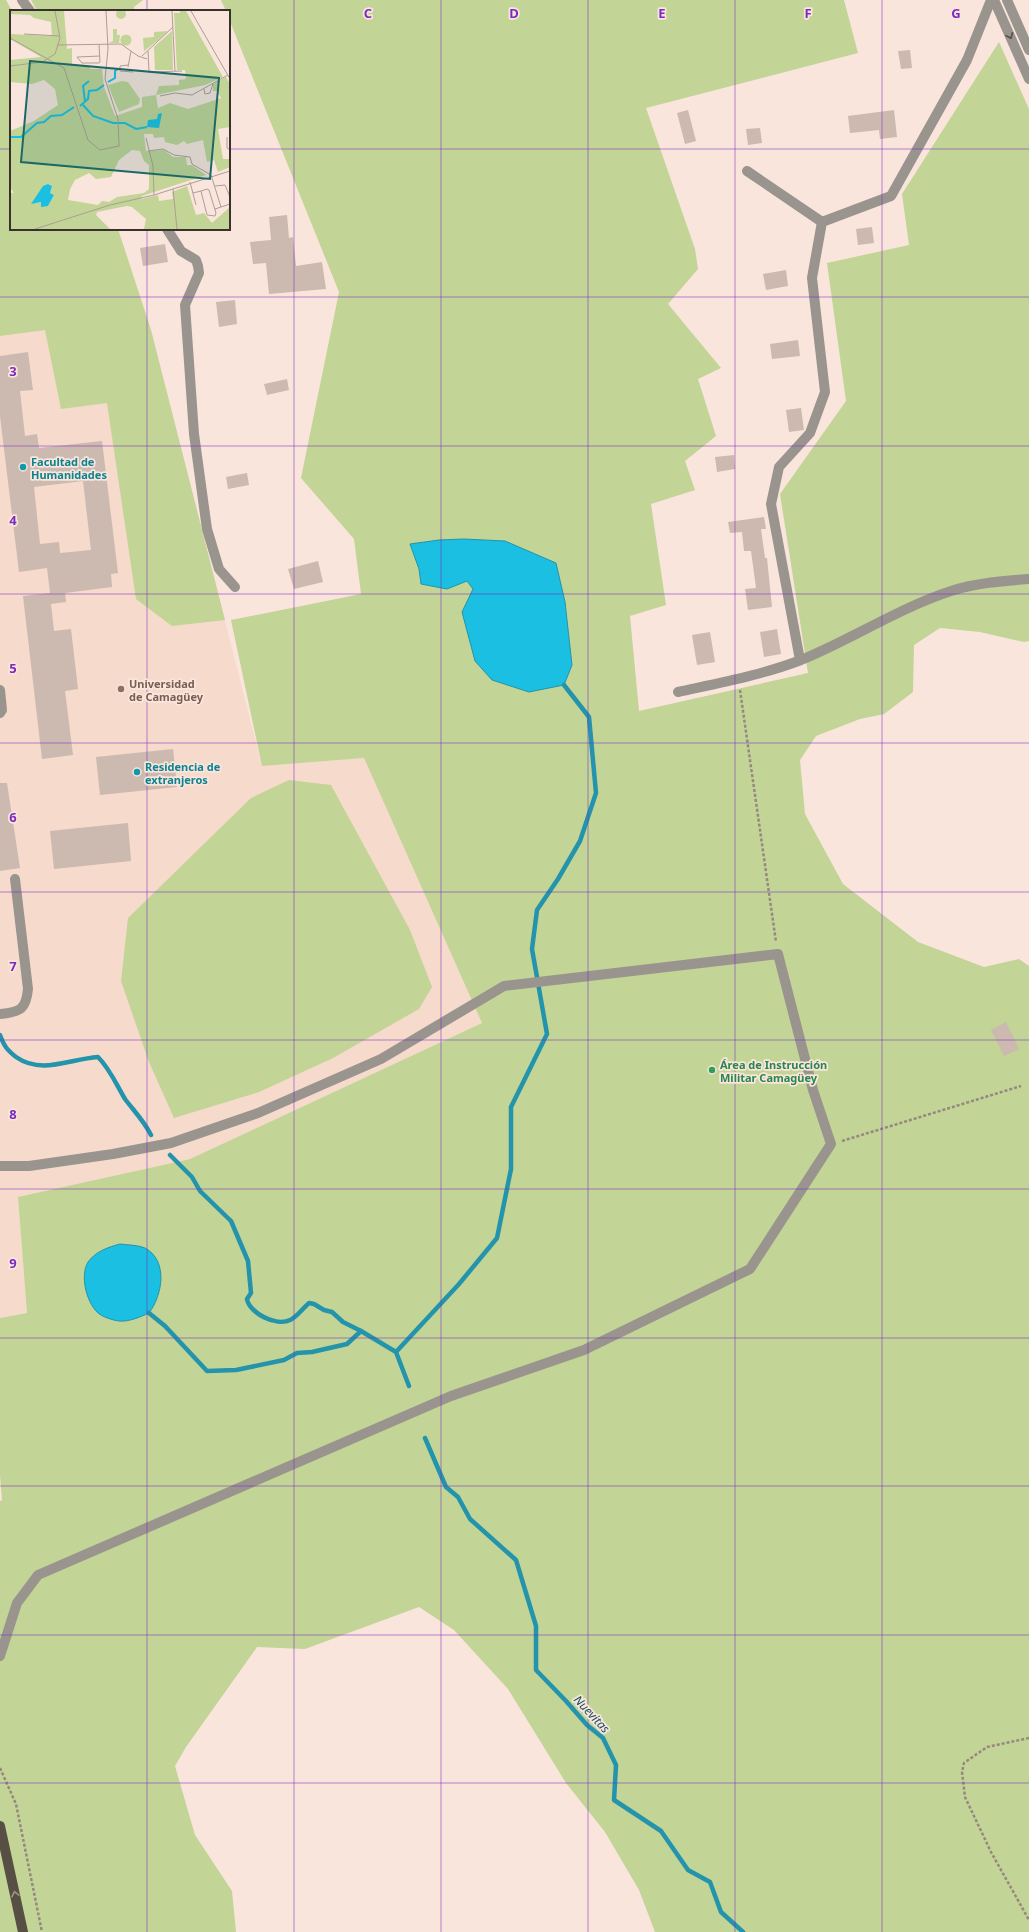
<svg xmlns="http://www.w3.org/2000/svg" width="1029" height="1932" viewBox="0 0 1029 1932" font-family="'Noto Sans',sans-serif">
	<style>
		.built { fill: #f6dacc }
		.green { fill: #c2d496 }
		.water { fill: #1abfe2; stroke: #2394ac }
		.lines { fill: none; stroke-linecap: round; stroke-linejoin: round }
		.stream { stroke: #2394ac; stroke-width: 4.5 }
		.building { fill: #ccb9af; fill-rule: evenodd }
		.path { stroke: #968881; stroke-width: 2.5; stroke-dasharray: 3 2; stroke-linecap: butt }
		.minor { stroke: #9a948e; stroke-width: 10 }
		.major { stroke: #584f44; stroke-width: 10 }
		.oneway { stroke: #564f4a }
		.oneway2 { stroke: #a19288 }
		.grid { fill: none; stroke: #7b2cbf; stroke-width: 1; stroke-opacity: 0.55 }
		.culture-dot { fill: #0f9aa8; stroke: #fae5dc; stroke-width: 1.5 }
		.education-dot { fill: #8d6e63; stroke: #fae5dc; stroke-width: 1.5 }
		.leisure-dot { fill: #2e9e5b; stroke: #fae5dc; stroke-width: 1.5 }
		.labels { text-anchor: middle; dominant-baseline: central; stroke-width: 3.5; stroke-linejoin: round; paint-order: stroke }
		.culture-label { font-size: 11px; font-weight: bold; fill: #0d838f; stroke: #fae5dc; text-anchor: start }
		.education-label { font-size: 11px; font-weight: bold; fill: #785e54; stroke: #fae5dc; text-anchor: start }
		.leisure-label { font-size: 11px; font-weight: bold; fill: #27864d; stroke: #fae5dc; text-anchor: start }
		.water-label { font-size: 12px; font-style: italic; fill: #165261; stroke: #fae5dc }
		.inset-river { fill: none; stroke: #1abfe2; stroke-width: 2 }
		.inset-road { fill: none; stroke: #ad9d96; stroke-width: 1 }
		.view { fill: #1c6866; fill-opacity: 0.15; stroke: #1c6866; stroke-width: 2 }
		.inset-edge { fill: none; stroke: #39312d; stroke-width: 2 }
		.grid-label { font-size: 13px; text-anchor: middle; font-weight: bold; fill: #7b2cbf; stroke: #fae5dc; stroke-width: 3.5; stroke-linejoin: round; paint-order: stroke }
	</style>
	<rect width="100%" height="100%" fill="#fae5dc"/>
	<!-- built -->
	<polygon class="built" points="0,0 6,0 12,11 11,11 11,229 118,229 151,330 262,766 364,758 482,1023 190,1159 18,1197 27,1313 0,1318"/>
	<!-- green -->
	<g class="green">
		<polygon points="0,0 6,0 12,11 11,11 11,229 118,229 151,330 225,620 172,626 136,599 107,403 61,409 45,330 0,336"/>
		<polygon points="31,0 143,0 134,7 134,11 37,11"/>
		<polygon points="221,0 844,0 858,53 646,108 695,249 698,269 668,304 721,368 698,379 716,436 685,461 695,490 651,504 666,605 630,616 639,711 808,673 780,494 846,401 827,263 909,245 902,194 999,42 1029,109 1029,641 1024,642 980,632 940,628 914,645 913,692 884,714 860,719 816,736 800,760 805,814 843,884 918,942 984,967 1019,959 1029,966 1029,1932 655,1932 639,1890 605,1832 566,1783 508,1689 454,1630 419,1607 305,1649 257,1647 186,1747 175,1766 195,1835 232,1891 236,1932 0,1932 0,1501 2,1500 0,1475 0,1318 27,1313 18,1197 190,1159 482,1023 364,758 262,766 231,620 361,594 354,539 301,478 339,292 229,19 229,11 226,11"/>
		<polygon points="289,780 331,785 410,930 432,987 419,1009 333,1058 259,1092 174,1118 149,1062 121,981 128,918 251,798"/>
	</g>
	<!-- water -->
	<g class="water">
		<polygon points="464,539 505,541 556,563 565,602 572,665 564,685 529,692 492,680 475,661 462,612 473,589 467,581 447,589 421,584 419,569 410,544 439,540"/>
		<path d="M120,1244C128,1245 138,1245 145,1248C169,1261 162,1296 149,1313C140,1317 129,1322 119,1321C112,1320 102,1317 97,1312C86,1301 80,1275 88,1262C96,1251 109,1247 120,1244Z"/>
	</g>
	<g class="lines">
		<!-- stream -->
		<g class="stream">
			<path d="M0,1035C4,1046 7,1050 16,1057C42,1075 69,1059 98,1057C110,1069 116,1084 125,1099C134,1111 144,1121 151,1135"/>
			<path d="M170,1155L192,1177L200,1191L231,1221L248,1261L251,1293L247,1299C249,1313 277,1327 290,1320C297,1317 303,1308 309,1303L314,1304L324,1310L332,1312L343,1322L361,1331L396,1352L409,1386"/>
			<polyline points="149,1313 165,1326 207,1371 236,1370 284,1360 297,1353 312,1352 347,1344 361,1331"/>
			<polyline points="396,1352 459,1284 497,1238 511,1169 511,1107 547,1034 532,949 537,910 558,879 580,841 596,793 589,717 564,685"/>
			<polyline points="425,1438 446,1487 458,1497 470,1519 516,1560 536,1626 536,1670 566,1701 587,1725 603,1738 616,1765 614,1800 661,1831 688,1870 710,1882 721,1912 743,1932"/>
		</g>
	</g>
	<!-- building -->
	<g class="building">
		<polygon points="910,50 912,68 901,69 898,51"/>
		<polygon points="688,110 696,141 685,144 677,113"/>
		<polygon points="894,110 897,137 880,139 879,130 850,133 848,116"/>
		<polygon points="760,128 762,143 748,145 746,129"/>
		<polygon points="287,215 289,238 293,237 296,266 322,262 326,289 269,294 266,263 253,264 250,242 271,240 269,217"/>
		<polygon points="872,227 874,243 858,245 856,229"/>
		<polygon points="165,244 168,262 143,266 140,248"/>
		<polygon points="786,270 788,286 766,290 763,274"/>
		<polygon points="235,300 237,324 219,327 216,302"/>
		<polygon points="798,340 800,356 772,359 770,344"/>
		<path d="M28,352L33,390L20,391L25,436L37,434L39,448L102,441L118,573L111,574L112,587L65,593L66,602L51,604L54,631L71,629L78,689L65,691L73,755L42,759L23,596L50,593L47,568L19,572L0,416V356ZM83,481L91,550L60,553L59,542L40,544L34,487Z"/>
		<polygon points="287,379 289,390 267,395 264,384"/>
		<polygon points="801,408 804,430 789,432 786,410"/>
		<polygon points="734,455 735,469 717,472 715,457"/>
		<polygon points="247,473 249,485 228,489 226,477"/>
		<polygon points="764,517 766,529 761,529 765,558 767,558 772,607 748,610 745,589 756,588 751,551 744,551 742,532 730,533 728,522"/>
		<polygon points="318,561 323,582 294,589 288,569"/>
		<polygon points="777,629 781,654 764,657 760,632"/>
		<polygon points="710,632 715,662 697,665 692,635"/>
		<polygon points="173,749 177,787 100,795 96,757"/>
		<polygon points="0,783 7,783 20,868 0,871"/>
		<polygon points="128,823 131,861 54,869 50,831"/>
		<polygon points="1006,1022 1019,1049 1004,1056 991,1030"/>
	</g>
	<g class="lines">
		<!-- path -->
		<g class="path">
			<polyline points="740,690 776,942"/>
			<polyline points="842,1141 1021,1086"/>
			<polyline points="1029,1738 987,1747 964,1763 962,1772 965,1797 991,1852 1029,1920"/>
			<polyline points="0,1768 16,1804 42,1932"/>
		</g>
		<!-- minor -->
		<g class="minor">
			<polyline points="22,0 30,11"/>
			<polyline points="994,0 1029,79"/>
			<polyline points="1007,0 1029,50"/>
			<polyline points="747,171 822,222"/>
			<polyline points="167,229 181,251 196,260 198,266 199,273 185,305 194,434 207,529 219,569 235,587"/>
			<polyline points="800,660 771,504 779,467 810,433 825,392 812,278 822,222 891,196 967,60 991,0"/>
			<polyline points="0,690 2,710 0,713"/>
			<path d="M678,692C719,683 762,675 801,660C852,639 899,608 951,591C976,583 1003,581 1029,579"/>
			<path d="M0,1014C21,1012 26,1009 28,989L15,879"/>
			<polyline points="0,1166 29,1166 113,1154 171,1143 258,1113 381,1059 504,986 778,954 813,1090 831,1144 750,1269 584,1350 451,1396 38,1575 17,1603 0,1656"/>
		</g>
		<!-- major -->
		<polyline class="major" points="0,1826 23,1932"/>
	</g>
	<!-- one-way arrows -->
	<defs><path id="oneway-chevron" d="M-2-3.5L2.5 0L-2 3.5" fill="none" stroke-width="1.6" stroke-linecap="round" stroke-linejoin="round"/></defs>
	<use class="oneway" href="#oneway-chevron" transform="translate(1010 36) rotate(66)"/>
	<use class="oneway2" href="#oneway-chevron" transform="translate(15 1894) rotate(-102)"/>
	<!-- grid -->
	<path class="grid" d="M147,0V11M294,0V1932M441,0V1932M588,0V1932M735,0V1932M882,0V1932M0,149H11M229,149H1029M147,229V1932M0,297H1029M0,446H1029M0,594H1029M0,743H1029M0,892H1029M0,1040H1029M0,1189H1029M0,1338H1029M0,1486H1029M0,1635H1029M0,1783H1029"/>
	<!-- markers -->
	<g class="culture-dot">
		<circle cx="23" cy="467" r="4"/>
		<circle cx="137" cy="772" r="4"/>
	</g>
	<circle class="education-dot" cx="121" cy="689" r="4"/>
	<circle class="leisure-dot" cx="712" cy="1070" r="4"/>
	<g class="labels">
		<!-- culture labels -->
		<g class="culture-label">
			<text x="31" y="461">Facultad de<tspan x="31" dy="13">Humanidades</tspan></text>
			<text x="145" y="766">Residencia de<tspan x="145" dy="13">extranjeros</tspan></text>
		</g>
		<!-- education labels -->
		<g class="education-label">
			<text x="129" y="683">Universidad<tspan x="129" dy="13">de Camagüey</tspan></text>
		</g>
		<!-- leisure labels -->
		<g class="leisure-label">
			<text x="720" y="1064">Área de Instrucción<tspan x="720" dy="13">Militar Camagüey</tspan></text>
		</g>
		<!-- water labels -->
		<g class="water-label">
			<text transform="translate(592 1714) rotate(47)">Nuevitas</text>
		</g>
	</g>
	<!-- overview -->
	<g transform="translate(10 10)">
		<rect width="220" height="220" fill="#fae5dc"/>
		<path d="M106 4a5 5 0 1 1 10 0a5 5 0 1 1-10 0ZM0,1H54L57,39L62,38V55H80V59H92L94,77L105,106L132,97V87L146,85L148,98L160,93L178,99L211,88L207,81H203V74L216,67L220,74V117L208,119L213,149H220V157L208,162L204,150L197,152L193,130L177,134L174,131L167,135L155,132L154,127L144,128L143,124H134L136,141L154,140L163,147H176L177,155H182L196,165L132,186L131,189L148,185L149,191L163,189L162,182L177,176L186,205L194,203L202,213L220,197V219H134L136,209L122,197L117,196L87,202L86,205L100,219H0V183H4L0,177V121L24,111L48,95L45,79L34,70L22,74L0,72V50L31,47L0,29V24L42,26L41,12L24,8L20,5L0,4ZM122,140L130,141L134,151L139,155V179L134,183L107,187L99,192L92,191L88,195L58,190L60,179L65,170L79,163L86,169L101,167L109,150ZM38,174L42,176L40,183L44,185L38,196L32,192L26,193L32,178ZM170,1H176L213,67L195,75L146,85L149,76L169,75V70L176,69L175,60H167L164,3H170ZM103,19H107V25H110L109,33H99L103,31ZM158,21L147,31L134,41L133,28L144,27V22ZM162,21L163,60H145L144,37ZM110.5 30a5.5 5.5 0 1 1 11 0a5.5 5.5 0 1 1-11 0ZM112,71L118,72L130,89L129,94L109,102L98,75Z" fill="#c2d496" fill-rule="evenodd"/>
		<path d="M152,103L149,118L137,117L138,110L147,109L148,104ZM38,174L42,176L40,183L44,185L38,196L31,197V192L21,194L33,176Z" fill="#1abfe2"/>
		<path class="inset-river" d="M98,72L105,68V61L108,59M75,91L73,76L79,71M73,95L83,106L103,113H115L126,119L137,117M70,96L78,89L79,81L87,80L94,75M0,127H11L27,113L34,112L41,106L52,105L64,97"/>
		<path class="inset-road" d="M162,1L165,61M181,1L220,69M14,24L50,26M0,28L54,58L78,130L90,140L109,136L108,109L95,69L98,39L96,1M89,34L90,52L89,53H72L67,47L90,46M47,35L111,34L128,46L137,49M138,41L139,62L172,61M132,46L163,17M118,55L110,56V61L123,62M0,56L32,52L45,44L50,28L45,1M118,57L121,41M194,79L195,84L200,83L203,74M150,86L165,83L182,85L218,65M217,127V138L220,140M136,128L143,156L144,185M138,141L153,139L164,145L180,147L182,154L201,165L211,197M180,172L186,195M205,176L215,175L220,187M163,179L167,219M183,183L191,181L197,179L199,180L206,203L205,206L197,205L191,181M205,199L220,194M25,219L100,195L144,185L220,161"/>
		<path class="view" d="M20,51L209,68L200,169L11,152Z"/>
		<rect width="220" height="220" class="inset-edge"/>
	</g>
	<g class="grid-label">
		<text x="368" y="18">C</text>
		<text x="514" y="18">D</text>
		<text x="662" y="18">E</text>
		<text x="808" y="18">F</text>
		<text x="956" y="18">G</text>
		<text x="13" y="376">3</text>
		<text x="13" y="525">4</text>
		<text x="13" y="673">5</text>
		<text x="13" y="822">6</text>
		<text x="13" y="971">7</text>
		<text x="13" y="1119">8</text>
		<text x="13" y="1268">9</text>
	</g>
</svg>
